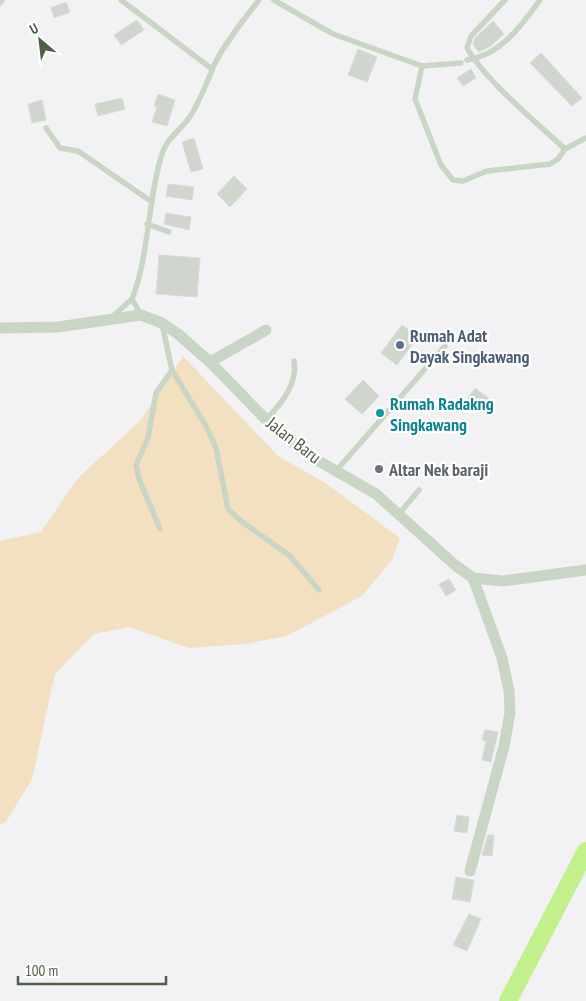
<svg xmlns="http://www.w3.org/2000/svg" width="586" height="1001" viewBox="0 0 586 1001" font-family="'PT Sans Narrow',sans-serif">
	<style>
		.green { fill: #f2e0c0 }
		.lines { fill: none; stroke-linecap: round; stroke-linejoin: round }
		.river { stroke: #c1f08c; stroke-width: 18 }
		.building { fill: #d0d6ce; stroke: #d6ddd6 }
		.service { stroke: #cad6c5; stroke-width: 5.5 }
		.minor { stroke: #cad6c5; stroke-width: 11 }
		.service-dot { fill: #5c6f8a; stroke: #fff; stroke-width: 2 }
		.culture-dot { fill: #0f9aa8; stroke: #fff; stroke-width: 2 }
		.worship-dot { fill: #6b7280; stroke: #fff; stroke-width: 2 }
		.labels { text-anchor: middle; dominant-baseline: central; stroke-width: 4.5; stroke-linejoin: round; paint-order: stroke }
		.service-label { font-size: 18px; font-weight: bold; fill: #4e5e75; stroke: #fff; text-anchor: start }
		.culture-label { font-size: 18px; font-weight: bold; fill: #0d838f; stroke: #fff; text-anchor: start }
		.street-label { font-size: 18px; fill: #4f6048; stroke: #fff }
		.worship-label { font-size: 18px; font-weight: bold; fill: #5b616d; stroke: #fff; text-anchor: start }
	</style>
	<rect width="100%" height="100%" fill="#f2f2f4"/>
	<!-- green -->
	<polygon class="green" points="183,356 278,456 327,484 400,538 392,560 362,596 287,636 245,644 189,648 129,627 94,634 55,674 32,779 6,822 0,824 0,541 41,532 77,479 141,420"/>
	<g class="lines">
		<!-- river -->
		<polyline class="river" points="508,1001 586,851"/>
	</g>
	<!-- building -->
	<g class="building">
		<polygon points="66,2 70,12 54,18 51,8"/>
		<polygon points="137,20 144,30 121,45 114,35"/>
		<polygon points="493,21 504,34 492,45 479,52 473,45 475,38"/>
		<polygon points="358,49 377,57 367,82 348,75"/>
		<polygon points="541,53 582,98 572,106 530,63"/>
		<polygon points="471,69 476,78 463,86 457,78"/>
		<polygon points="158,94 175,100 167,126 152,122 157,107 154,106"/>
		<polygon points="122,98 125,109 98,116 95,104"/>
		<polygon points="42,100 46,120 32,123 28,104"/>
		<polygon points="194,138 203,169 191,172 182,142"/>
		<polygon points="234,176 247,189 230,207 217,194"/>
		<polygon points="168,184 194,187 192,200 166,196"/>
		<polygon points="166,213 191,217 189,230 164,224"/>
		<polygon points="159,255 200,258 197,297 156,294"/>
		<polygon points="402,325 418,337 397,365 381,353"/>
		<polygon points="363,380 379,396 362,414 345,399"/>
		<polygon points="475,388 491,400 481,412 466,401"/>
		<polygon points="449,579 456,590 446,596 439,584"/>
		<polygon points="485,730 498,732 491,762 482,760 486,741 482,740"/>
		<polygon points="457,815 469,817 467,833 454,831"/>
		<polygon points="488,835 494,835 492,856 482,855"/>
		<polygon points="456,877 474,880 470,902 452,899"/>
		<polygon points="469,914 481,919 467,951 453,945"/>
	</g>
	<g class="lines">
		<!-- service -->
		<g class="service">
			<polyline points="121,0 212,69"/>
			<polyline points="274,0 333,34 422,66 461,63"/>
			<path d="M505,0L471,36L467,48C486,81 536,122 565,149"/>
			<polyline points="0,3 2,0"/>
			<path d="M467,60C501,55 521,26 540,0"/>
			<polyline points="422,66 415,99 441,165 453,180 463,181 487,171 550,164 558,159 565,149 586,138"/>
			<polyline points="46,128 60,148 78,151 152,202"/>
			<polyline points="147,224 169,232"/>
			<path d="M141,315L132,299C150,253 147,201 162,154C167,137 183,129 191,115C200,100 206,85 212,70C220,49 245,18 259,0"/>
			<polyline points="111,318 132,299"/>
			<polyline points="162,324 172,370 207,428 216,448 228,509 241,521 290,556 319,590"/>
			<path d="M266,420C281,404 298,384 294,361"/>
			<polyline points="336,471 445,346"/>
			<polyline points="399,514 419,490"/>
			<polyline points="160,529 139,479 136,465 148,438 156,393 172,370"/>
		</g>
		<!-- minor -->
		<g class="minor">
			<polyline points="0,328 58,327 141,315 162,323 178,334 210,362 277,431 310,456 376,494 455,565 473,578 503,581 586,570"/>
			<polyline points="210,362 266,330"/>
			<polyline points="470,871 504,746 510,713 509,691 502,658 473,578"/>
		</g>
	</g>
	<!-- markers -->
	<circle class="service-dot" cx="400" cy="345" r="5"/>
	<circle class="culture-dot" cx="380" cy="413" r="5"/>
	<circle class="worship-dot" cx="379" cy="469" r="5"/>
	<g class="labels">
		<!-- service labels -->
		<g class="service-label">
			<text x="410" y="335">Rumah Adat<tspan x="410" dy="21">Dayak Singkawang</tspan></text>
		</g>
		<!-- culture labels -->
		<g class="culture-label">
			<text x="390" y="403">Rumah Radakng<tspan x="390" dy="21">Singkawang</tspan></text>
		</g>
		<!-- street labels -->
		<g class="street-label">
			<text transform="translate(294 440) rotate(38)">Jalan Baru</text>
		</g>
		<!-- worship labels -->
		<g class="worship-label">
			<text x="389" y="469">Altar Nek baraji</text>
		</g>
	</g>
	<!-- north arrow -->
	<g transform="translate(40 40) rotate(332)" stroke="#ffffff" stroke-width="4" paint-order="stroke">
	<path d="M0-4L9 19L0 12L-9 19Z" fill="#4f6048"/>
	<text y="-8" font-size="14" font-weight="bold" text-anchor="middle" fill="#4f6048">U</text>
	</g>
	<!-- scale -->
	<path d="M18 976v8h148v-8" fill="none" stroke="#4f6048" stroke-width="2.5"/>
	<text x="25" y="976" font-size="15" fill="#4f6048" stroke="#ffffff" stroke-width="4" paint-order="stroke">100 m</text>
</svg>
